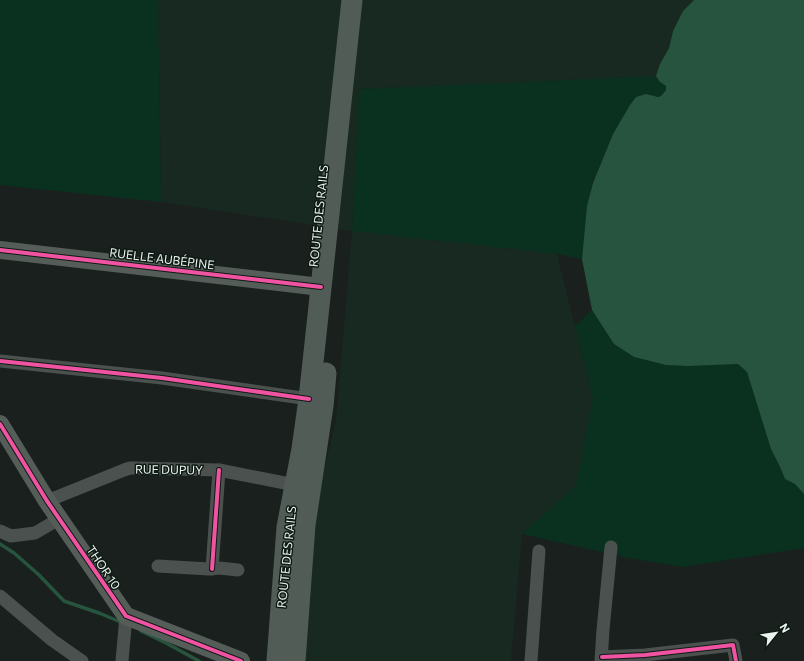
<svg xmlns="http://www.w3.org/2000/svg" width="804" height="661" viewBox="0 0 804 661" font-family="Commissioner,sans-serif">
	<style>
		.built { fill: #172920 }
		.green { fill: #0a3120 }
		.water { fill: #27543e }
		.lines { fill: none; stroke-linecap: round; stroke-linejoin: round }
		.stream { stroke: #27543e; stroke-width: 3.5 }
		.street { stroke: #4b514e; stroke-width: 13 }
		.secondary { stroke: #555d58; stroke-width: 18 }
		.primary { stroke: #525c57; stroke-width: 21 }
		.cycleway-casing { stroke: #0e1a13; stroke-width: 6 }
		.cycleway { stroke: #f153a3; stroke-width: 4 }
		.labels { text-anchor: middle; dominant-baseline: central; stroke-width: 3; stroke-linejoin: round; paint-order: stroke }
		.street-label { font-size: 12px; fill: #eaf2ed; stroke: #0e1a13 }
	</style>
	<rect width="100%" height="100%" fill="#1a201d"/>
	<!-- built -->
	<polygon class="built" points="158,0 694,0 683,11 673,31 669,48 660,64 656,76 359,89 352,231 557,254 593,399 576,485 522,534 511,661 296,661 318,495 336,421 352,231 161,202"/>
	<!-- green -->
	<g class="green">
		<polygon points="0,0 158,0 161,202 0,185"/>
		<polygon points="656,76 660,82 666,86 666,90 661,96 658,97 646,94 636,97 630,105 613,134 593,182 587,206 582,259 557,254 352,231 359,89"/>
		<polygon points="592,310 614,344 634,357 666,365 688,366 738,364 747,372 771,449 785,479 795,484 804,494 804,548 682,567 628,558 522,534 576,485 593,399 575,326"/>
	</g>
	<!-- water -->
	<polygon class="water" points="694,0 804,0 804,494 795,484 785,479 780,467 771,449 747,372 738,364 688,366 666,365 634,357 614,344 592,310 582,259 587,206 593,183 613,134 630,105 636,97 646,94 658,97 661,96 666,90 666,86 660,82 656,76 660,64 669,48 673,31 683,11"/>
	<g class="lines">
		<!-- stream -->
		<g class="stream">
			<polyline points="0,544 14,553 38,574 64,601 99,613 123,623"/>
			<polyline points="141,631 166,643 199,661"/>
		</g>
		<!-- street -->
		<g class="street">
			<polyline points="0,361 162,378 309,399"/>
			<polyline points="47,501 124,470 130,468 135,468 219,470 295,485"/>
			<polyline points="0,531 11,536 35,533 59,519"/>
			<polyline points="158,566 209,569 219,568 238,570"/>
			<polyline points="212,569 219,470"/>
			<polyline points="0,596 52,640 82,661"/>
			<polyline points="602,657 645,655 733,645 736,661"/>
			<polyline points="122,661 126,616"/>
			<polyline points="531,661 539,551"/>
			<polyline points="601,661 603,630 611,547"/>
		</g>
		<!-- secondary -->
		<g class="secondary">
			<polyline points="0,250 321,287"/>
			<polyline points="0,424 47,501 126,616 241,661"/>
		</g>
		<!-- primary -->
		<g class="primary">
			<polyline points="277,661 287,527 302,449 309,399 352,0"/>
			<polyline points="295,661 305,525 323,406 326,373"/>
		</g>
		<defs>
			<g id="cycleway">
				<polyline points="0,250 321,287"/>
				<polyline points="0,361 162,378 309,399"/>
				<polyline points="0,424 47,501 126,616 241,661"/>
				<polyline points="212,569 219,470"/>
				<polyline points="602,657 645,655 733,645 736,661"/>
			</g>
		</defs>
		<!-- cycleway casing -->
		<use href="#cycleway" class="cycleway-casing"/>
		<!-- cycleway -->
		<use href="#cycleway" class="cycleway"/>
	</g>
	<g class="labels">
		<!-- street labels -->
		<g class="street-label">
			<text transform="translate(318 216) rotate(-84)">ROUTE DES RAILS</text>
			<text transform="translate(162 258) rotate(7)">RUELLE AUBÉPINE</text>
			<text transform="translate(169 469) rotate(1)">RUE DUPUY</text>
			<text transform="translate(286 557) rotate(-84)">ROUTE DES RAILS</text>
			<text transform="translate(104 567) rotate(56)">THOR 10</text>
		</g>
	</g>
	<!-- north arrow -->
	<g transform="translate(776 633) rotate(60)" stroke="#0e1a13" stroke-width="3" paint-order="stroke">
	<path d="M0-3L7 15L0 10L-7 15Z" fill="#eaf2ed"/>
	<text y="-6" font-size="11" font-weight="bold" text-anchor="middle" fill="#eaf2ed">N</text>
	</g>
</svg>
